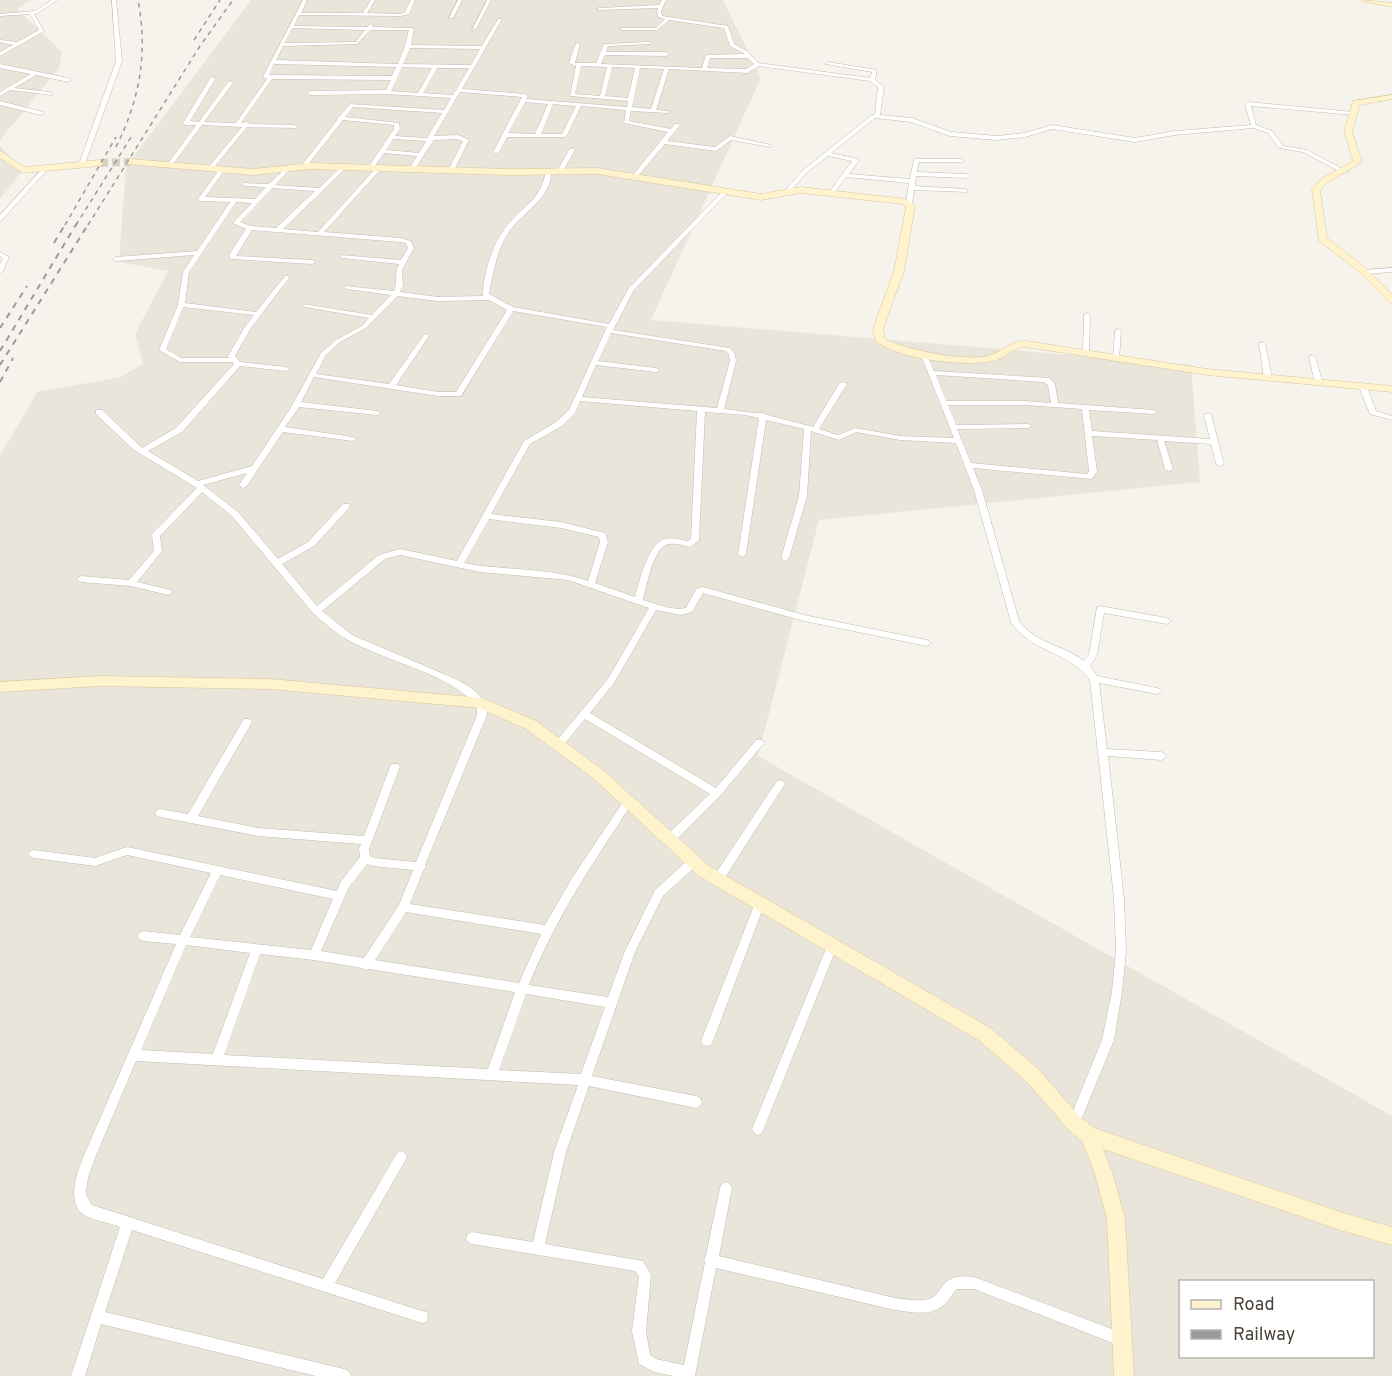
<svg xmlns="http://www.w3.org/2000/svg" width="1392" height="1376" viewBox="0 0 1392 1376" font-family="Overpass,sans-serif">
	<style>
		.residential { fill: #eae5da; fill-rule: evenodd }
		.lines { fill: none; stroke-linecap: round; stroke-linejoin: round }
		.secondary-tunnel { stroke: #d4d0c8; stroke-width: 8; stroke-dasharray: 8 4; stroke-linecap: butt }
		.street-casing { stroke: #c2bbae; stroke-width: 1 }
		.secondary-casing { stroke: #d6c79b; stroke-width: 1 }
		.street { fill: #fff; fill-rule: evenodd }
		.secondary { fill: #fff3cd; fill-rule: evenodd }
		.rail-far1 { stroke: #9a9a9a; stroke-width: 1.5; stroke-dasharray: 4.5 4.5; stroke-linecap: butt }
		.rail { stroke: #9a9a9a; stroke-width: 2; stroke-dasharray: 6 6; stroke-linecap: butt }
	</style>
	<rect width="100%" height="100%" fill="#f6f3ec"/>
	<!-- residential -->
	<g class="residential">
		<polygon points="0,0 30,0 17,9 62,52 59,68 0,140"/>
		<path d="M251,0H723L761,78L651,320L1191,365L1200,482L819,520L758,756L1392,1116V1376H0V456L37,392L121,377L143,364L135,334L168,271L119,262L126,167ZM1180,1282H1372V1356H1180Z"/>
		<polygon points="0,146 23,170 0,199"/>
	</g>
	<g class="lines">
		<!-- secondary-tunnel -->
		<polyline class="secondary-tunnel" points="100,163 130,162"/>
		<defs>
			<g id="street">
				<polygon points="52,0 57,0 38,13 34,14 44,31 0,56 0,52 13,45 0,42 0,40 17,42 39,30 30,14 0,16 0,14 35,11"/>
				<polygon points="112,0 116,0 122,61 85,164 82,166 79,164 116,61"/>
				<path d="M303,0H307L301,13H363L371,0H375L367,13L401,14L405,12L411,0H415L409,14L401,16L299,15L294,26L367,27L371,24L373,25L372,27L412,28L414,29L411,45L482,46L498,19H502L462,89L525,94L528,96L526,99L627,107L628,101L570,96L576,66L569,63L576,43L580,44L575,63H596L604,44L648,42H650V44L608,46L606,52H666L669,54L666,56L605,55L601,64L702,68L706,55L745,54L730,46L724,28L669,20L657,30H622L620,29L622,28H656L665,19L658,17L657,11L658,8L599,10L597,9L599,8L659,5L662,0H666L661,11L662,16L728,26L734,44L748,52L758,63L870,78L872,72L825,64L828,62L877,70L875,80L884,87L880,115L912,118L951,132L997,136L1025,133L1052,125L1135,138L1175,131L1251,125L1245,104L1248,102L1353,112L1356,114L1355,115L1251,106L1256,125L1272,131L1283,146L1307,150L1348,172L1343,173L1303,152L1279,148L1268,133L1253,128L1175,135L1135,142L1052,129L1025,137L997,140L950,136L911,122L875,118L831,153L858,159L859,160L849,174L910,179L914,159H961L964,161L963,162H919L917,172L966,174L969,176L966,178L916,176L915,186L965,189L967,190V192L914,190L912,203L909,205L906,203L909,183L846,177L834,193H830V191L852,161L828,156L806,173L790,192L788,193L785,191L802,171L872,115L875,114L878,87L870,81L759,66L747,73L669,69L656,110L668,111V113L631,111L629,121L671,129L675,124H679L680,125L667,141L715,147L730,136L771,145V147L731,140L716,151L665,144L637,177H633V175L668,132L624,123L626,110L581,106L566,137H507L499,152L496,154L493,152L522,97L460,92L434,136L458,135L469,140L454,170L449,169L463,141L457,139L434,140L414,170L409,169L417,156L384,153L372,170H368L367,169L394,129V125L343,120L306,167H302V165L338,119L337,117L340,116L350,104L444,110L451,98L388,94L310,95L307,93L310,91L386,90L391,80L272,79L241,123L247,122L250,124L294,125L297,127L296,128L247,127L211,171H207V169L242,127L202,125L171,167H167V165L196,125H186L183,123L211,77L216,78L190,121L199,122L228,82L230,81L233,83L204,122L236,123L267,79L263,77L265,73ZM292,28L365,30L356,42L284,43ZM370,30H409L405,46L398,64L276,60L283,46L357,44ZM410,48L480,49L471,65L403,64ZM710,58H748L754,64L746,69L707,68ZM274,63L275,64L396,67L392,76L269,75ZM581,66L607,67L600,96L575,94ZM402,67L432,68L418,93L391,91ZM612,67L635,68L628,98L605,96ZM437,68H469L453,95L423,93ZM640,68L664,69L651,109L632,107ZM525,102L548,104L535,134L508,133ZM553,104L576,106L562,134H541ZM353,107L442,113L427,138L395,136L400,129L399,123L345,117ZM393,139L426,141L419,153L386,150Z"/>
				<polygon points="458,0 462,0 453,18 449,18"/>
				<polygon points="487,0 491,0 476,29 472,30"/>
				<polygon points="0,64 68,78 71,80 68,82 36,75 14,88 50,92 53,94 52,95 10,90 0,96 0,92 31,74 0,68"/>
				<polygon points="0,101 43,112 44,113 41,115 0,105"/>
				<polygon points="572,148 575,150 563,171 558,172 557,171 569,150"/>
				<path d="M288,166L291,168L275,185L319,188L341,167L346,168L283,229L318,232L376,168H380V170L324,232L400,238L411,241L414,248L402,270L403,285L400,292L438,297L483,296C483,272 494,239 511,221C529,202 539,200 546,172L551,171C552,200 520,213 507,235C496,253 493,274 489,294L513,307L609,324L629,288L722,192H726V194L634,290L613,330L730,348L735,354L736,361L724,409C736,410 752,414 763,413L767,415L813,427L839,384L843,382L847,384L819,429L838,435L855,428L900,436L954,438L921,355L924,353L927,355L934,371L1049,378L1055,384L1058,403L1153,410L1157,412L1153,414L1089,410L1092,431L1210,439L1204,416L1205,414H1211L1224,464L1220,466L1216,464L1211,444L1164,441L1173,469L1169,471L1165,469L1157,440L1092,436L1097,471L1092,479L973,468L982,490L1019,621C1038,645 1062,644 1084,661L1089,654L1097,607L1100,606L1167,618L1171,621L1167,624L1104,613L1097,655L1090,666L1097,676L1157,688L1160,689L1162,691L1160,693L1157,694L1099,683L1107,749L1161,752L1164,753L1166,756L1164,759L1161,760L1108,756L1124,898L1126,951L1122,992L1114,1040L1078,1127L1074,1129L1070,1127L1068,1123L1102,1040L1112,992L1116,951L1114,898L1090,680C1069,651 1031,653 1011,622L974,490L956,443L900,440L856,432L839,440L811,431L807,496L789,558L785,561L781,558L799,496L804,429L766,420L746,554L742,557L738,554L759,418L746,415L705,412L699,540L690,547C683,545 672,542 665,545C653,552 646,587 643,600C656,604 673,611 686,608L696,589L703,587L804,615L927,640L931,643L927,646L804,621L703,593L692,612L681,615L656,610L614,683L590,713L716,788L756,740H762L764,743L720,796L673,843L669,844L665,843L664,840L665,837L710,794L585,719L561,748H555L553,745L608,679L649,608L568,580L480,572L400,555L385,559L322,611L352,635L458,680L473,689L487,703V715L425,865L426,867L423,871L410,904L545,925L572,878L625,799L628,798L631,799L633,802L631,805C593,863 555,919 529,985L608,997L625,951L655,890L689,859L693,858L697,859L698,862L697,865L663,896L635,952L592,1076L696,1096L700,1098L702,1102L700,1106L696,1108L589,1086L566,1152L545,1244L643,1261L651,1275L646,1331L650,1355L656,1359L684,1365L705,1262L704,1260L706,1255L720,1188L722,1184L726,1182L730,1184L732,1188L719,1256L895,1298C905,1299 919,1302 929,1299C938,1296 940,1288 946,1282C954,1275 964,1276 974,1277L1128,1335L1130,1340L1128,1345L1123,1347L974,1289H957C952,1294 949,1301 944,1305C930,1317 912,1312 895,1310L716,1268L695,1376H673L654,1372L639,1364L632,1331L639,1276L635,1271L472,1244L468,1242L466,1238L468,1234L472,1232L533,1242L554,1152L578,1085L136,1061L95,1158L88,1178L86,1191L87,1197L92,1205L323,1279L397,1153L401,1151L405,1153L407,1157L405,1161L335,1283L422,1311L427,1312L428,1317L427,1322L422,1323L132,1230L105,1312L344,1369L349,1371L351,1376H316L101,1324L85,1376H71L120,1227C111,1223 92,1220 84,1215C65,1201 78,1170 85,1153L176,944L143,941L139,939L138,936L139,933L143,931L180,935L211,873L127,855L95,866L34,858L30,857L29,854L30,851L34,850L95,858L127,847L337,891L341,881L360,857L359,849L361,844L258,836L160,817L157,816L155,813L157,810L160,809L188,814L244,719H250L252,722L198,816L258,828L364,836L390,767L392,764H398L400,767L369,849L370,856L374,858L416,862L477,715V704C440,670 389,663 346,639C334,632 323,622 313,613L232,516L202,492L160,536L162,551L137,582L171,590L172,592L171,594L168,595L131,586L81,582L77,579L81,576L129,580L154,551L152,535L153,533L197,488L134,450L96,414V410H102L142,448L176,428L234,364L233,362H180L159,350L178,305L183,272L194,255L116,261L113,259L116,257L197,251L230,202L201,201L198,199L219,170L224,171L205,197L255,199L266,187L245,186L242,184L243,183L269,184ZM272,188L315,191L276,228L251,226L240,222ZM236,202L252,203L233,223L246,229L229,255L231,259L312,264L315,262L312,260L236,256L252,230L400,242L406,243L408,248L401,260L340,255V257L342,258L399,264C394,273 398,282 394,291L345,286L344,287L347,289L391,295L372,315L303,304V306L305,307L369,318L362,326L336,340L321,353L290,409L252,466L198,481L148,451L182,432L240,366L286,371L290,369L286,367L240,362L235,356L251,328L289,278V276H285L256,312L185,303L189,272ZM397,296L438,301L489,300L507,310L456,392H438L396,385L429,336L426,334L424,335L389,384L316,374L326,355L340,342L366,328ZM183,307L254,315L245,327L228,356L229,358H181L166,349ZM513,311L607,327L569,410L556,422L524,441L457,561L400,549L379,555L317,606L282,564L314,546L349,508L350,506L349,504H343L308,542L278,559L238,512L203,485L247,473L239,485L243,488L246,487L283,432L353,441L357,439L353,437L285,427L299,407L377,415L381,413L377,411L301,402L314,377L438,396H461ZM611,333L726,351L729,354L730,361L717,408L582,397L596,365L656,372L660,370L656,368L598,361ZM936,375L1044,382L1048,385L1051,403L1025,401H946ZM580,401L697,411L691,539L688,541C681,540 672,537 665,539C647,544 640,581 635,597L595,583L608,542L605,533L561,522L491,514L530,444L562,426L575,413ZM948,405H1025L1082,409L1089,471L1087,474L971,463L957,429L1028,428L1032,426L1028,424L956,425ZM489,519L561,528L599,537L600,542L588,581C549,567 505,571 464,563ZM367,864L373,866L413,870L399,905L364,958L321,951L349,887ZM220,875L333,899L311,950L190,937ZM406,912L541,934L519,983L375,960ZM186,945L250,953L213,1054L141,1050ZM260,954L314,960L362,968L366,970L369,969L515,992L488,1069L224,1055ZM526,994L605,1007L581,1074L499,1070Z"/>
				<polygon points="42,169 47,170 2,220 0,221 0,215"/>
				<polygon points="0,252 9,257 3,271 0,273 0,264 3,258 0,256"/>
				<polygon points="1392,268 1392,272 1364,274 1361,272 1364,270"/>
				<polygon points="1087,313 1090,315 1089,354 1086,356 1083,354 1084,315"/>
				<polygon points="1118,329 1121,331 1119,359 1116,361 1113,359 1115,331"/>
				<polygon points="1262,342 1265,344 1272,378 1268,380 1264,378 1259,344"/>
				<polygon points="1312,355 1315,357 1323,383 1322,385 1316,385 1315,383 1309,357"/>
				<polygon points="1360,385 1363,385 1367,387 1376,411 1392,416 1392,420 1370,414 1359,387"/>
				<polygon points="780,780 783,781 785,784 783,787 722,882 718,883 714,882 713,879 714,876 777,781"/>
				<polygon points="760,899 764,900 765,903 713,1041 711,1045 707,1046 703,1045 701,1041 755,903 756,900"/>
				<polygon points="833,939 837,941 838,944 762,1133 758,1135 754,1133 752,1129 828,944 829,941"/>
			</g>
			<g id="secondary">
				<polygon points="1362,0 1392,3 1392,7 1366,2"/>
				<polygon points="1392,95 1392,99 1360,105 1352,131 1362,162 1327,183 1320,190 1327,238 1362,265 1392,294 1392,303 1389,302 1356,269 1319,241 1312,189 1321,179 1353,161 1344,131 1353,101"/>
				<polygon points="0,151 25,167 100,160 104,163 100,166 23,173 0,158"/>
				<path d="M130,159L253,169L310,163L508,169L597,168L761,194L801,187L906,199L915,206L904,271L883,329L885,339C905,350 969,363 991,355C1004,350 1011,341 1026,341L1207,369L1392,386V392L1207,375L1026,347C1013,347 1005,359 992,361C966,367 894,359 875,340L873,329L894,271L906,207L903,204L801,193L761,200L597,174L508,175L310,169L253,175L127,164L126,162Z"/>
				<polygon points="99,676 270,679 482,698 536,721 603,770 709,866 992,1029 1039,1070 1080,1117 1094,1128 1340,1212 1392,1227 1392,1245 1340,1230 1103,1149 1112,1171 1125,1219 1134,1376 1114,1376 1107,1219 1094,1171 1082,1141 1068,1129 1027,1082 980,1041 699,876 593,778 526,729 480,708 270,689 99,686 0,692 0,682"/>
			</g>
		</defs>
		<!-- street casing -->
		<use href="#street" class="street-casing"/>
		<!-- secondary casing -->
		<use href="#secondary" class="secondary-casing"/>
		<!-- street -->
		<use href="#street" class="street"/>
		<!-- secondary -->
		<use href="#secondary" class="secondary"/>
		<!-- rail-far1 -->
		<g class="rail-far1">
			<polyline points="194,40 220,0"/>
			<path d="M116,147C140,99 148,53 138,0"/>
			<polyline points="65,225 116,137"/>
			<polyline points="76,225 133,134"/>
			<polyline points="88,225 200,46 233,0"/>
		</g>
		<!-- rail -->
		<g class="rail">
			<polyline points="54,243 66,223"/>
			<polyline points="0,328 27,286"/>
			<polyline points="0,351 77,223"/>
			<polyline points="0,365 89,223"/>
			<polyline points="0,382 13,358"/>
		</g>
	</g>
	<!-- legend -->
	<rect x="1179" y="1280" width="195" height="78" fill="#ffffff" stroke="#b7b4b0" stroke-width="1.5"/>
	<rect x="1191" y="1300" width="30" height="9" fill="#fff3cd" stroke="#b7b4b0" stroke-width="1.5"/>
	<text x="1233" y="1310" font-size="18" fill="#4b4439">Road</text>
	<rect x="1191" y="1330" width="30" height="9" fill="#9a9a9a" stroke="#b7b4b0" stroke-width="1.5"/>
	<text x="1233" y="1340" font-size="18" fill="#4b4439">Railway</text>
</svg>
